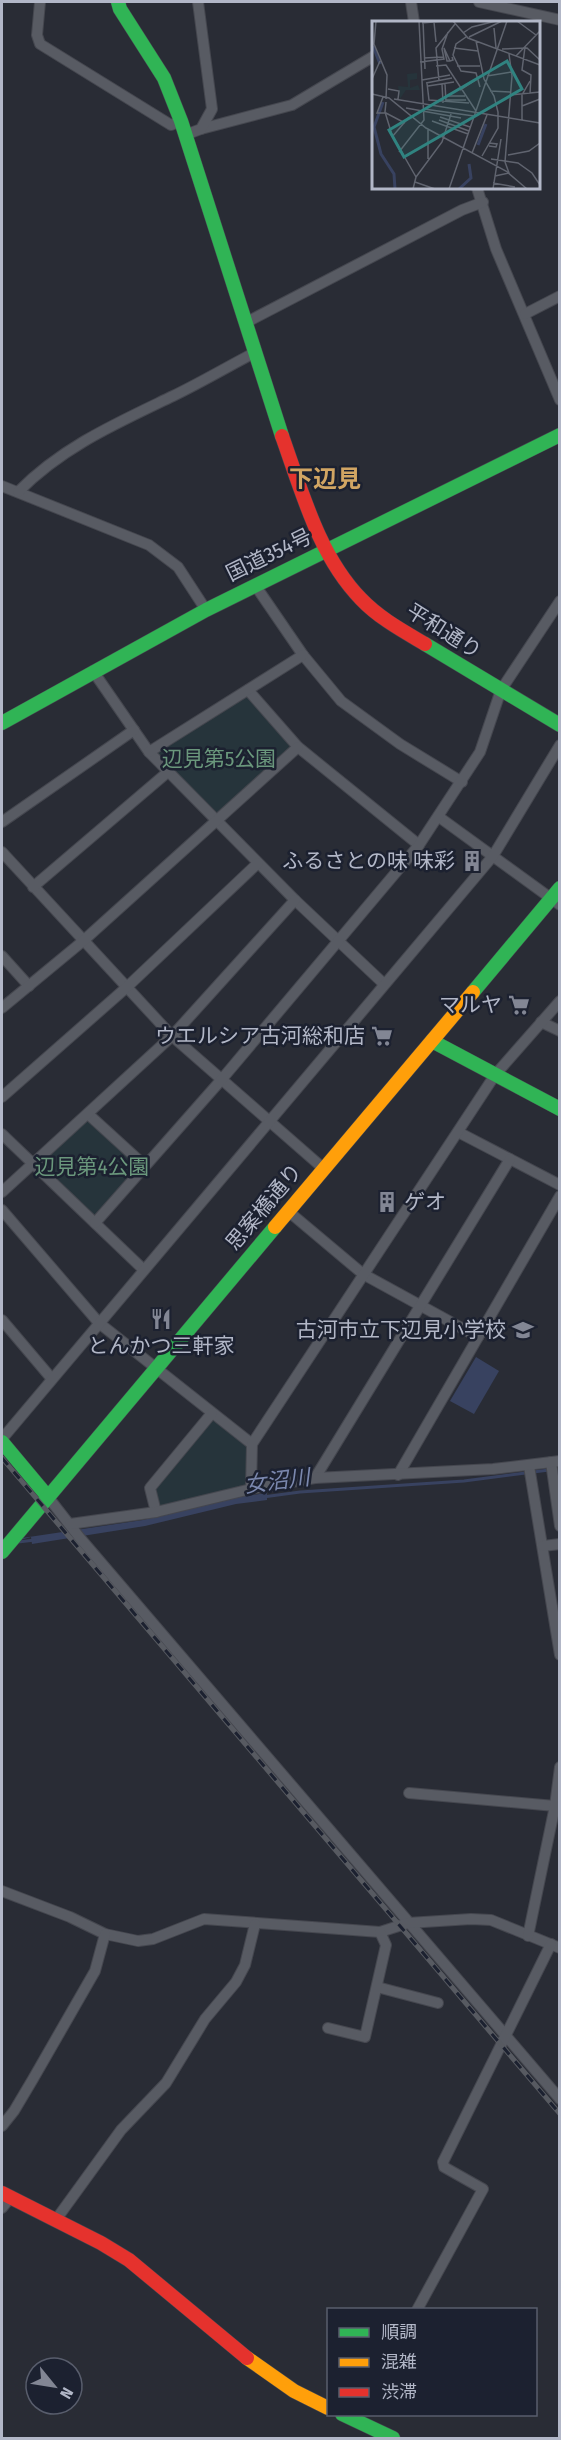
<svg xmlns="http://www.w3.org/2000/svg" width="561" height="2440" viewBox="0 0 561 2440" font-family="'Fira Sans Condensed','Noto Sans JP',sans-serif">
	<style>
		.green { fill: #26343b }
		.water { fill: #384260 }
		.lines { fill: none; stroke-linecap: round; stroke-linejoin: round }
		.stream { stroke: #384260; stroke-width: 3 }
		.street-casing { stroke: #45474f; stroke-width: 12 }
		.fast-casing { stroke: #45474f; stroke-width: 15 }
		.slow-casing { stroke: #45474f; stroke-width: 15 }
		.jam-casing { stroke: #45474f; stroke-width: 15 }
		.street { stroke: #585b63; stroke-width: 10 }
		.fast { stroke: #30b455; stroke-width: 14 }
		.slow { stroke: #ff9f0a; stroke-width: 14 }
		.jam { stroke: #e5322d; stroke-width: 14 }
		.rail-casing { stroke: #575a61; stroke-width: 5 }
		.rail { stroke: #1c2130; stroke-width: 3; stroke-dasharray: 9; stroke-linecap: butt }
		.labels { text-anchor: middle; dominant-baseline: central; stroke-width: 5; stroke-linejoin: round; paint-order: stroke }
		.street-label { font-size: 21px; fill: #b2b7c7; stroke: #1c2130 }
		.park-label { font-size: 21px; fill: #6a977c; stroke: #1c2130 }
		.poi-label { font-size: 21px; fill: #b2b7c7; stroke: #1c2130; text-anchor: end }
		.water-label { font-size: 22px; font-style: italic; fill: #7b88ae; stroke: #1c2130 }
		.quarter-label { font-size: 24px; font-weight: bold; fill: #d1a563; stroke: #1c2130 }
		.inset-river { fill: none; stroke: #384260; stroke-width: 3 }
		.inset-road { fill: none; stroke: #60646f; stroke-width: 1.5 }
		.view { fill: #308380; fill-opacity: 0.15; stroke: #308380; stroke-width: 3 }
		.inset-edge { fill: none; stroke: #b2b7c7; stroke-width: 3 }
	</style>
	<rect width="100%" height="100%" fill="#292c35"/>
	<!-- green -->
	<g class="green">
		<polygon points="248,690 298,747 217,820 149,752"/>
		<polygon points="88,1114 145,1166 95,1223 33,1164"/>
		<polygon points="212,1413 252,1444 251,1489 156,1512 150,1488"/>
	</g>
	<!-- water -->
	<g class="water">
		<polygon points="476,1357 499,1371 474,1414 450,1401"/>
		<polygon points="267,1493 267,1500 236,1504 145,1526 32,1544 31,1537 2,1545 2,1541 143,1520 236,1497"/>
	</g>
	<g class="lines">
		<!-- stream -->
		<g class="stream">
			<polyline points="263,1497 300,1492 464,1481 549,1470"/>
			<polyline points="18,1542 35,1540"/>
		</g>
		<defs>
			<g id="street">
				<polyline points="40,2 37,35 40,44 171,125 181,121"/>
				<polyline points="411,2 414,22"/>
				<polyline points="479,2 560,20"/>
				<polyline points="201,129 292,105 374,56"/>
				<polyline points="185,135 201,129 212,109 198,2"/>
				<polyline points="477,188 496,249 560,400"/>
				<polyline points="525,314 560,296"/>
				<polyline points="245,323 462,210 483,202"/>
				<polyline points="2,486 149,545 178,567 206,610"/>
				<path d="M18,492C62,447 117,423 173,396C200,383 227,367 254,353"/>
				<polyline points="255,585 303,655 341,701 400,744 462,782"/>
				<polyline points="93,671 149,752 295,900 384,984"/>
				<polyline points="248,690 298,747 419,845"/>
				<polyline points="149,752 303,655"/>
				<polyline points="439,817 560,905"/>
				<polyline points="2,822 134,730"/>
				<polyline points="2,852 172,1036 324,1169"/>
				<polyline points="33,887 169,771"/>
				<polyline points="2,956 29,986"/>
				<polyline points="2,1008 83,941 298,747"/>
				<polyline points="541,1022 560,1031"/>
				<polyline points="2,1097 127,987 258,863"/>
				<polyline points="88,1114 145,1166"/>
				<polyline points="458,1132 560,1185"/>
				<polyline points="2,1134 144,1270"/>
				<polyline points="2,1192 172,1036 295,900"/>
				<polyline points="2,1210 99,1323 252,1444"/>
				<polyline points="288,1211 363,1274 478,1337"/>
				<polyline points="95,1223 222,1079 419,845 480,752 501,690 560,601"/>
				<polyline points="2,1320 52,1379"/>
				<polyline points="2,1439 493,856 560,745"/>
				<polyline points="551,1462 560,1526"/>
				<polyline points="529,1466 560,1655"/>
				<polyline points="398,1475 560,1196"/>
				<polyline points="315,1478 510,1159"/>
				<polyline points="251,1489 252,1444 495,1075 560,1001"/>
				<polyline points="48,1497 80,1538 560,2099"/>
				<polyline points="156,1512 150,1488 212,1413"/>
				<polyline points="70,1524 156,1512 251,1489 315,1478 493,1469 560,1461"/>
				<polyline points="543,1546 560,1544"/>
				<polyline points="409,1793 555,1806 559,1809"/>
				<polyline points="2,1891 70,1917 105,1934 138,1941 153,1939 204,1919 380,1932 408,1923 471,1919 491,1920 560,1948"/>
				<polyline points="528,1936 555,1806 560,1767"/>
				<polyline points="377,1987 438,2003"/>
				<polyline points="328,2028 365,2037 386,1945 380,1932"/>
				<polyline points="2,2126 14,2111 33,2079 95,1971 105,1934"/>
				<polyline points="2,2208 10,2198"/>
				<polyline points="55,2221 121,2130 166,2083 205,2019 236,1982 245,1965 255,1924"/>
				<polyline points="417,2310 483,2189 444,2167 443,2162 551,1944"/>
			</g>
			<g id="fast">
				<polyline points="118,2 120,9 164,78 181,121 282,436"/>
				<polyline points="425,644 560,725"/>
				<polyline points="2,723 206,610 560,435"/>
				<polyline points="473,992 560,888"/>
				<polyline points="432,1041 560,1109"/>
				<polyline points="2,1442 48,1497"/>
				<polyline points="2,1552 275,1227"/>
				<polyline points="342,2414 393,2438"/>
			</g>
			<g id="slow">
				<polyline points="275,1227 473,992"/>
				<polyline points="247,2358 294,2391 328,2408"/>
			</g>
			<g id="jam">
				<path d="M282,436C302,492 319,556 361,599C379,618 403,631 425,644"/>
				<polyline points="2,2193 101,2243 129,2260 247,2358"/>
			</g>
		</defs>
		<!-- street casing -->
		<use href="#street" class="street-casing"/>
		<!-- fast casing -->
		<use href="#fast" class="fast-casing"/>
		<!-- slow casing -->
		<use href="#slow" class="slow-casing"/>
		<!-- jam casing -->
		<use href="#jam" class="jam-casing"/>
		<!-- street -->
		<use href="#street" class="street"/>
		<!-- fast -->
		<use href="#fast" class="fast"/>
		<!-- slow -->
		<use href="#slow" class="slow"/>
		<!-- jam -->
		<use href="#jam" class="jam"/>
		<defs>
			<polyline id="rail" points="2,1458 560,2114"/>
		</defs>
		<!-- rail casing -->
		<use href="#rail" class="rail-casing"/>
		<!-- rail -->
		<use href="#rail" class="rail"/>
	</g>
	<!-- icons -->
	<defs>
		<symbol id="building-bare" viewBox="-9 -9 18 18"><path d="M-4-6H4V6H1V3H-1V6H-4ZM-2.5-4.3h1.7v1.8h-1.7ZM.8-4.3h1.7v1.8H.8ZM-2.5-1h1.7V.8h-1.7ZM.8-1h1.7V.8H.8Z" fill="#828694" stroke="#1c2130" stroke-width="2.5" paint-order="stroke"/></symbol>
		<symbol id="supermarket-bare" viewBox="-9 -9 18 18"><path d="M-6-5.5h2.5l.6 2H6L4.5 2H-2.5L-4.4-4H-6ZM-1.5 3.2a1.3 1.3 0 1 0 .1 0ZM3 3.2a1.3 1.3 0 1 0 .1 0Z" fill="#828694" stroke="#1c2130" stroke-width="2.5" paint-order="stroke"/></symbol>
		<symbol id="restaurant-bare" viewBox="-9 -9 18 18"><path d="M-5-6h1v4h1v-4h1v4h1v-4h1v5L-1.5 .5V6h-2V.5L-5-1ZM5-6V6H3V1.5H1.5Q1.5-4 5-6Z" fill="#828694" stroke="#1c2130" stroke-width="2.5" paint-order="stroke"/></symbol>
		<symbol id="school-bare" viewBox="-9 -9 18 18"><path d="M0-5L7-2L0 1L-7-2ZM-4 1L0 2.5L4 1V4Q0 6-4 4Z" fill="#828694" stroke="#1c2130" stroke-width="2.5" paint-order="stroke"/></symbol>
	</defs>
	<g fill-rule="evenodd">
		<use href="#building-bare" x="457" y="846" width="30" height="30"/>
		<use href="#supermarket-bare" x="504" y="990" width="30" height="30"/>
		<use href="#supermarket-bare" x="367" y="1021" width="30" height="30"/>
		<use href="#building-bare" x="372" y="1187" width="30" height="30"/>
		<use href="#restaurant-bare" x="146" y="1304" width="30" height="30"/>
		<use href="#school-bare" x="508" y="1315" width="30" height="30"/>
	</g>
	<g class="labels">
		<!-- street labels -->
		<g class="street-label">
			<text transform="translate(269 555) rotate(-26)">国道354号</text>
			<text transform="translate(444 631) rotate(32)">平和通り</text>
			<text transform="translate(264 1207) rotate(-50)">思案橋通り</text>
		</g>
		<!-- park labels -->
		<g class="park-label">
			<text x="219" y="759">辺見第5公園</text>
			<text x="92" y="1167">辺見第4公園</text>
		</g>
		<!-- poi labels -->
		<g class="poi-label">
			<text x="455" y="861">ふるさとの味 味彩</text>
			<text x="502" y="1005">マルヤ</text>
			<text x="365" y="1036">ウエルシア古河総和店</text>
			<text x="404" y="1202" text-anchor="start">ゲオ</text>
			<text x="506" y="1330">古河市立下辺見小学校</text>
			<text x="161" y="1346" text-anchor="middle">とんかつ三軒家</text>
		</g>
		<!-- water labels -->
		<g class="water-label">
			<text transform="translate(277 1481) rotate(-7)">女沼川</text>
		</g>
		<!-- quarter labels -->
		<g class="quarter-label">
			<text x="325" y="479">下辺見</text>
		</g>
	</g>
	<!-- overview -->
	<g transform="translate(372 21)">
		<rect width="168" height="168" fill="#292c35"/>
		<path d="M45,52V58L38,59V67L46,64L48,69H34L28,78L26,65L36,66L35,53Z" fill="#26343b"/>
		<path class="inset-river" d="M1,25L8,43M11,81L2,106L9,133L22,153L23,168M106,124L114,103M87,168L99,157L97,143"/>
		<path class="inset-road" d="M4,0L2,23L15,54L14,78M51,0L53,48M81,0L96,17L168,44M145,0L164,14M62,1L64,21M50,2L72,0M122,7L124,27M91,12L100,6L124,0M94,16L84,23L81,34L89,50L104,52L108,66M97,16L130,0M104,20L112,58L122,75L126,91V107L110,135M153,26L150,49L159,54L158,73M82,27L106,30M130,28L155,27L168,39M144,35L168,10M52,37L71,36M78,40L72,27L75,40H78L81,39L80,36M48,41L72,38L70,28L76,11M64,45L74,44L104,90M85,45H108M115,55L139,51M0,58L8,40M50,59L78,54M67,60L64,27L83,3M54,62L80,57M55,62L57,79L97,82M70,63L71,82M73,63L74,81M56,65L82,61M16,68L27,70L26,78M88,69L105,58M118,70L138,71M0,73L17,77L54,107L134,150L155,168M138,74L168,71M74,75H93M11,76L5,92H14L33,102M22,78L168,102M74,79H94M14,81L13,91L20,114L44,156L41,168M150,85L168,78M34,87L89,97M52,88L102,95M68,96L98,106M67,99L97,110M150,99V74L158,60M60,100L96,113M56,109V138M20,116L37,96M117,125L124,126L125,123L117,122M27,131L52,99L47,0M100,132L115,94M136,134L157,130L168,122M119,138L146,142L160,152L168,164M123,155L137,152L133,141L140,55L137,33M44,156L70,121L79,93M43,161L63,168M121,162L143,166M77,168L135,0M121,168L129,118"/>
		<path class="view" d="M135,40L150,68L32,136L17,109Z"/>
		<rect width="168" height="168" class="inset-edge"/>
	</g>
	<!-- border -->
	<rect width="561" height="2440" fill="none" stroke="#b2b7c7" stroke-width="6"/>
	<!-- legend -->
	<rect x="327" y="2308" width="210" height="108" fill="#1c2130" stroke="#585d6c" stroke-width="1.5"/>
	<rect x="339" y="2328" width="30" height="9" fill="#30b455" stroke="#585d6c" stroke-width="1.5"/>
	<text x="381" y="2338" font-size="18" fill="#b2b7c7">順調</text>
	<rect x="339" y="2358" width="30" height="9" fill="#ff9f0a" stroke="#585d6c" stroke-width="1.5"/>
	<text x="381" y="2368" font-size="18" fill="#b2b7c7">混雑</text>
	<rect x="339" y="2388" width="30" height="9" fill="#e5322d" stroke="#585d6c" stroke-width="1.5"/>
	<text x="381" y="2398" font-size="18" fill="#b2b7c7">渋滞</text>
	<!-- north arrow -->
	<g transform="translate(54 2386) rotate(120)"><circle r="28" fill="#1c2130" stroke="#585d6c" stroke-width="1.5"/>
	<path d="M0-4.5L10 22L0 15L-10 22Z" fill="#828694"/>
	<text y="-9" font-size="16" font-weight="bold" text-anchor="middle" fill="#b2b7c7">N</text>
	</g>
</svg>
